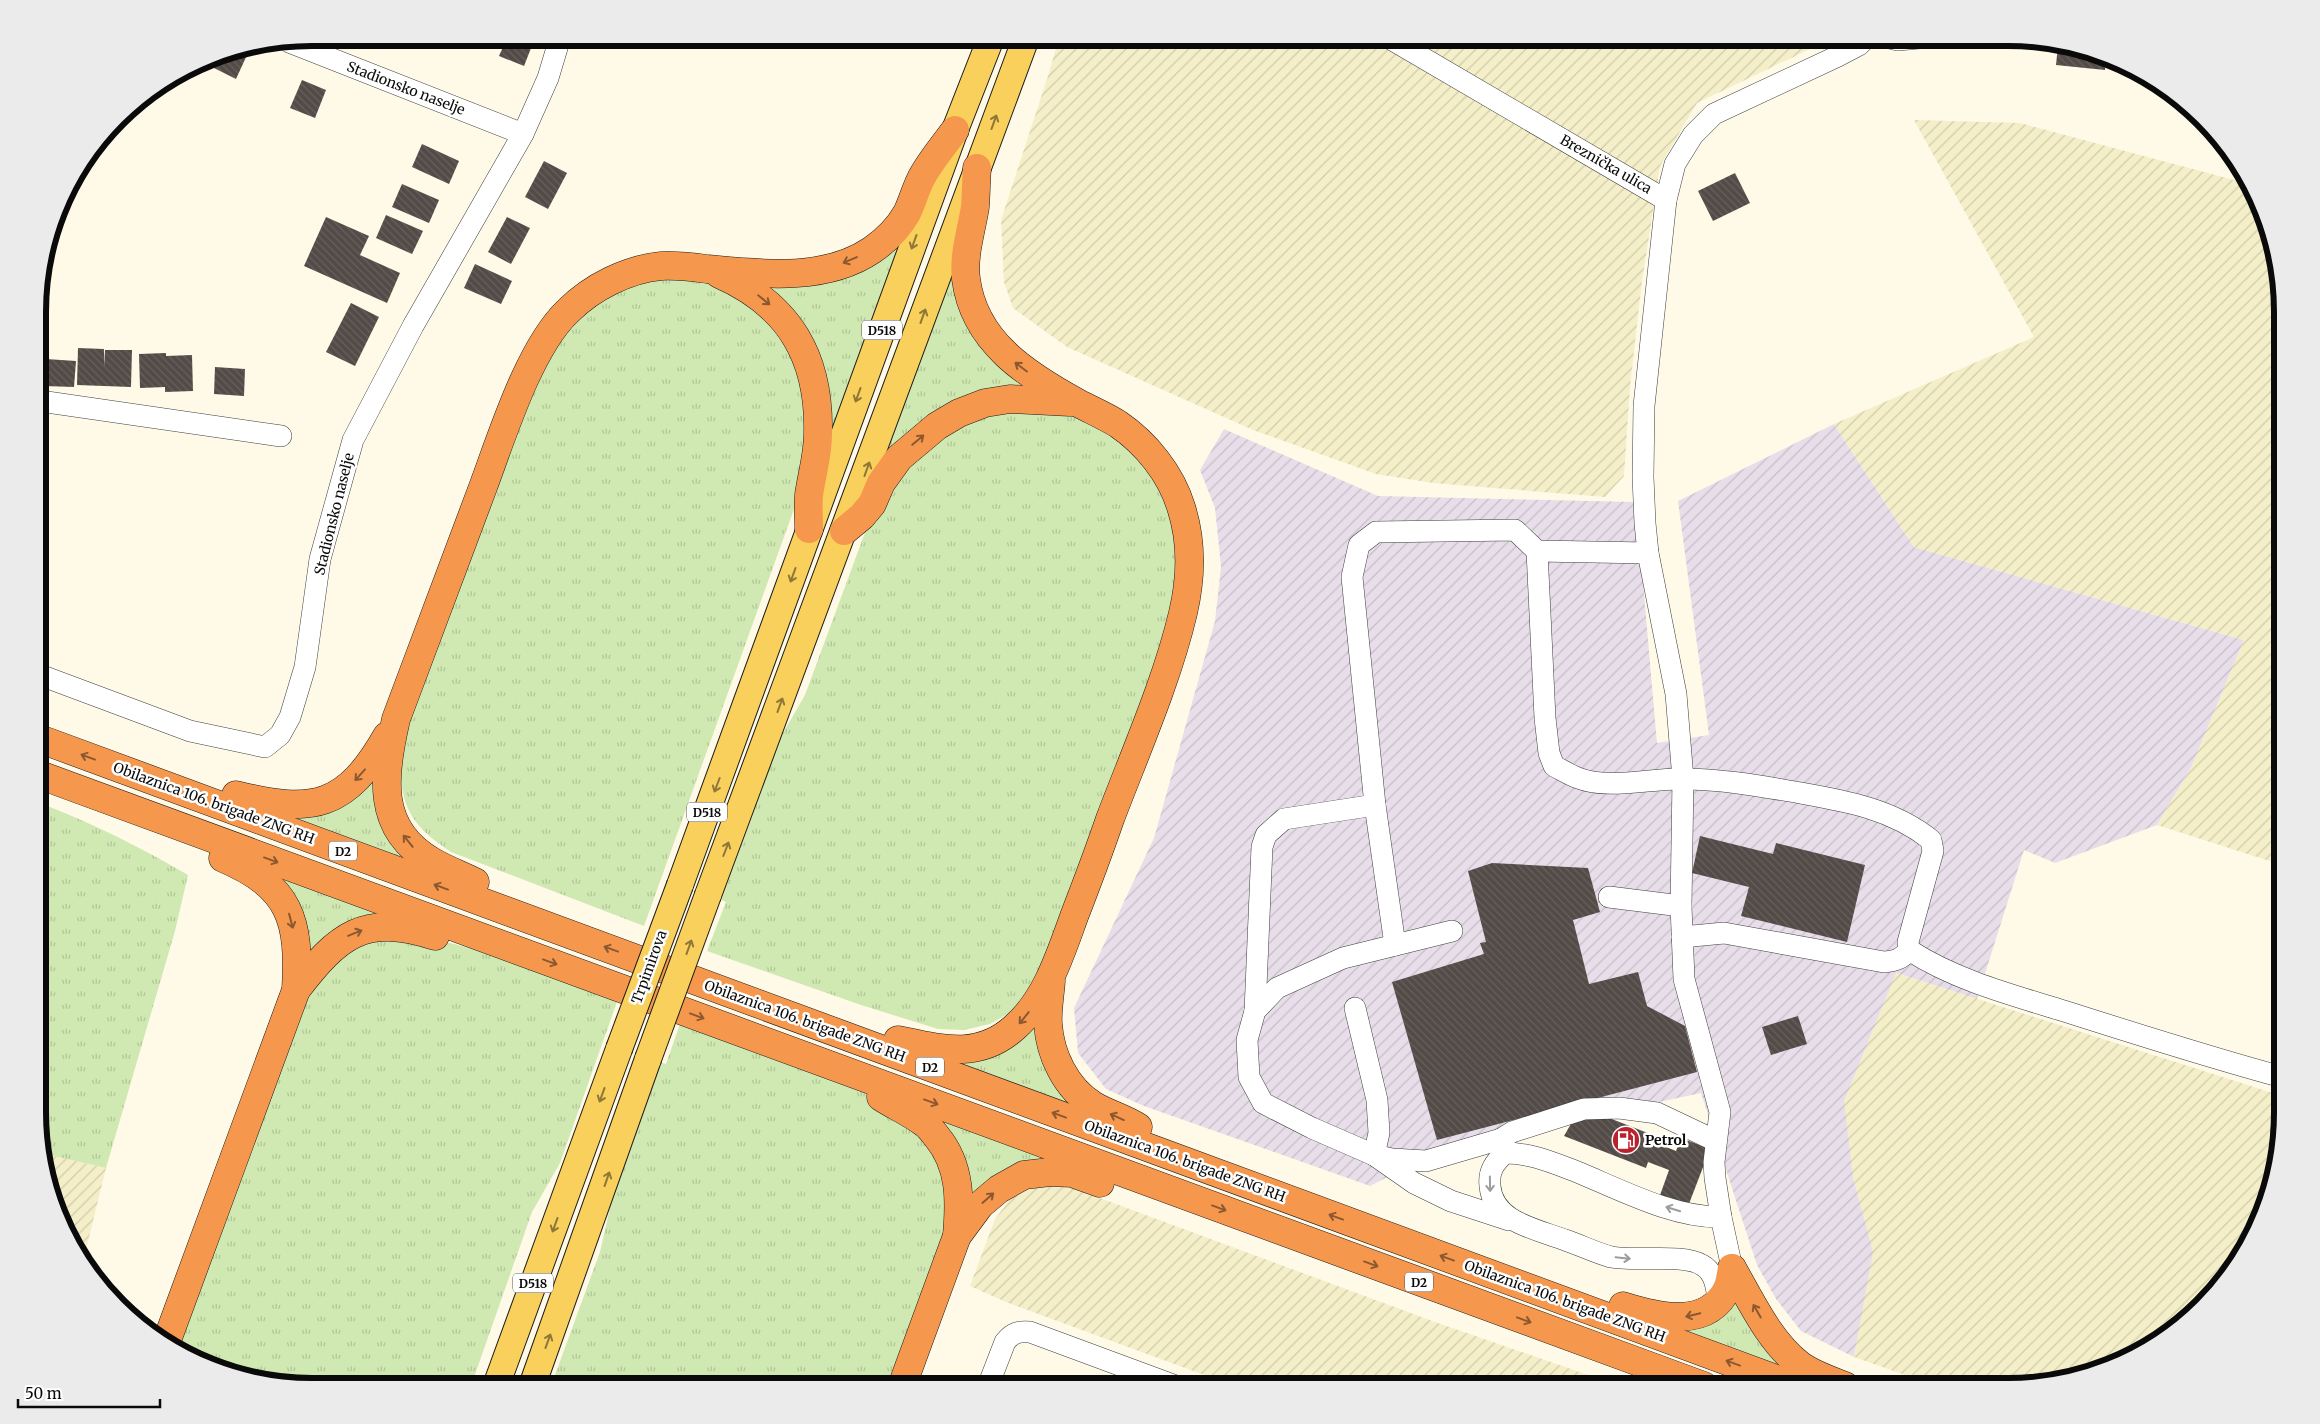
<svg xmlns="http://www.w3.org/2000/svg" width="2320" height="1424" viewBox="0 0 2320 1424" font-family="Merriweather,serif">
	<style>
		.industrial { fill: url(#industrial-furrows) }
		.farmland { fill: url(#farmland-furrows) }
		.grass { fill: url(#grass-tufts) }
		.building { fill: url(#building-back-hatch) }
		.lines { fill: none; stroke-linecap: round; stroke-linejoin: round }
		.minor-casing { stroke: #3d3d3d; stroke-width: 22 }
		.major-casing { stroke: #1b1b1b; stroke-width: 28 }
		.highway-casing { stroke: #1b1b1b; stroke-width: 29 }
		.minor { stroke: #fff; stroke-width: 21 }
		.major { stroke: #fad05c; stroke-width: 26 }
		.highway { stroke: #f6974e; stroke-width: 28 }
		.major-bridge-casing { stroke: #1b1b1b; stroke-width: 28; stroke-linecap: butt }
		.major-bridge { stroke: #fad05c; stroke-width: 26 }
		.oneway { stroke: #8e7737 }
		.oneway2 { stroke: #8c582f }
		.oneway3 { stroke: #9d9d9d }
		.labels { text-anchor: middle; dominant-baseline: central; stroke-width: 5; stroke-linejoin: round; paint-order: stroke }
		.shield { fill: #fff; stroke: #545454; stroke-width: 1 }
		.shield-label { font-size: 12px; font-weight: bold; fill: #0a0a0a }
		.street-label { font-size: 14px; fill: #0a0a0a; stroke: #fff }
		.poi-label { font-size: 14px; font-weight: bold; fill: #0a0a0a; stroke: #fff; text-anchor: start }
		.rim { fill: none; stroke: #0a0a0a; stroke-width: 6 }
	</style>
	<defs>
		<pattern id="industrial-furrows" width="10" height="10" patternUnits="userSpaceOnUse" patternTransform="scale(1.25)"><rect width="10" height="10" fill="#e8deea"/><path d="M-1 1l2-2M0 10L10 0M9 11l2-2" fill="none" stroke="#c6bdc7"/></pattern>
		<pattern id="farmland-furrows" width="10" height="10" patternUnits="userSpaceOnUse" patternTransform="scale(1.25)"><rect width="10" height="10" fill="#f4efc8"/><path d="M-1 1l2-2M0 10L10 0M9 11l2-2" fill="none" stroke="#d0ccaa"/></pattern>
		<pattern id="grass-tufts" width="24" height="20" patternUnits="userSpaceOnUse" patternTransform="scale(1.25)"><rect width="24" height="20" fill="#d0e8b2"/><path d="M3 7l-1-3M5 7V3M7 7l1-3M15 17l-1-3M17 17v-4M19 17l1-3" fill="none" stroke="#b1c698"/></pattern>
		<pattern id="building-back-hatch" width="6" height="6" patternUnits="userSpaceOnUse" patternTransform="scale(1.25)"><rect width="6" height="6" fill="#534b47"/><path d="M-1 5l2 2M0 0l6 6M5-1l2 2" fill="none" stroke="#67605d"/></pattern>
	</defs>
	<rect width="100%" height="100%" fill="#fffae7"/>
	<!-- industrial -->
	<polygon class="industrial" points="1834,424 1914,547 2244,640 2191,768 2157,825 2055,863 2024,850 1977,999 1896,973 1853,1177 1874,1252 1854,1357 1801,1331 1776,1299 1757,1265 1701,1093 1442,1149 1370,1186 1144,1106 1106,1089 1078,1053 1074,1008 1154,838 1215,621 1221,567 1215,508 1200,470 1224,429 1378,496 1636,502 1657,743 1709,735 1678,501"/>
	<!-- farmland -->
	<g class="farmland">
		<polygon points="1059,38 1833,38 1697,103 1660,166 1642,281 1630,387 1624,476 1605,497 1433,483 1376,474 1253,430 1067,347 1013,308 1004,282 1001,220 1048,76"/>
		<polygon points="1914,120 2020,123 2249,184 2273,241 2282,295 2282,865 2157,825 2191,768 2244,640 1914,547 1834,424 2034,337"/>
		<polygon points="1896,973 2282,1096 2282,1129 2268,1200 2236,1264 2189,1318 2145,1350 2079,1377 2025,1386 1936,1386 1854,1357 1873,1252 1853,1177 1844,1101"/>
		<polygon points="41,1153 106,1168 83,1262 52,1200"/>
		<polygon points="1043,1183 1062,1185 1081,1191 1435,1322 1620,1386 1234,1386 1006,1302 970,1286 995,1219 1011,1198 1023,1188"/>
	</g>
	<!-- grass -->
	<g class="grass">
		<polygon points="895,240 903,243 831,437 823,388 756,283"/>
		<polygon points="953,267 1034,385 890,457 882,454"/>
		<path d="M680,271L753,296L806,371L807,473L644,926L451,852C402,820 401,800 399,745L538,370L587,300Z"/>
		<polygon points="1031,404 1109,424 1165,485 1182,549 1170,625 1045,969 1015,1010 990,1024 964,1030 938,1029 861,1005 707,951 726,902 719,899 776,745 805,695 870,519 884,491 948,427"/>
		<polygon points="371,774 408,857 407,863 289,820"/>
		<path d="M40,803C92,823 140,847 188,875L175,931L106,1168L41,1153L40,1147Z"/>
		<polygon points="274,870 393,912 311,959"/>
		<polygon points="410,933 494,954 618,999 560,1163 532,1212 471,1386 312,1386 224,1372 176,1348 302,999 351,940"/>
		<polygon points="1035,1018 1073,1100 1072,1107 953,1065"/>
		<polygon points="680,1024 807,1067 863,1092 918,1126 934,1141 952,1218 891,1386 551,1386 600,1252 617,1177 658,1062 666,1064"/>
		<polygon points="938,1116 1057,1159 975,1205"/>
		<polygon points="1740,1296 1786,1370 1684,1331"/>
	</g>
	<!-- building -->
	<g class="building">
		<polygon points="507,38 535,38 524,66 499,56"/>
		<polygon points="2058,46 2096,52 2106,57 2105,70 2056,65"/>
		<polygon points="241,52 247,55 236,79 208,65 212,57"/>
		<polygon points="302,80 326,90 315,118 290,108"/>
		<polygon points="422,144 459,161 449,184 412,167"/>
		<polygon points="544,161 567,173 548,209 525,197"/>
		<polygon points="1735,173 1750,203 1713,221 1698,191"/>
		<polygon points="402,184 439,200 429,223 392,207"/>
		<polygon points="386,215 423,231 412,254 376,238"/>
		<polygon points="326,217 369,236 360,255 400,273 387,303 304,266"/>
		<polygon points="507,217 530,228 511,264 488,252"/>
		<polygon points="475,264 512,281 501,304 464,288"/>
		<polygon points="351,303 379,317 355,366 326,352"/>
		<polygon points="78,348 104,349 104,367 105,350 132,350 131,387 77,385"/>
		<polygon points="166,353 166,356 192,355 193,391 165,392 165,387 140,388 139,354"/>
		<polygon points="46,359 76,361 74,387 44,386"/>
		<polygon points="215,367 245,369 244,396 214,394"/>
		<polygon points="1700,836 1773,854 1776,843 1865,865 1847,942 1741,916 1749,887 1692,873"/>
		<polygon points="1492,863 1588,868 1600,912 1573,920 1589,984 1638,972 1647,1006 1685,1026 1697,1072 1437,1140 1392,982 1484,954 1480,943 1486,942 1468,871"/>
		<polygon points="1798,1016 1807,1044 1771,1055 1762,1027"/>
		<polygon points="1604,1116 1658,1137 1656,1143 1676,1151 1681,1138 1710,1149 1687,1209 1659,1198 1669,1170 1648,1162 1646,1168 1564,1136 1572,1122"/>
	</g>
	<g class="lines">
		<defs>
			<g id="minor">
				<polyline points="1389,38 1666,200 1675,164 1693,135 1714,114 1838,56 1859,45 1866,38"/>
				<polyline points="1890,38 1898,40 1919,38"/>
				<polyline points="289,42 523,134"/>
				<polyline points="1666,200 1644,406 1643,477 1645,523 1648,553 1676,694 1683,779 1681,906 1684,979 1720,1112 1714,1162 1715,1178 1721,1217 1732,1268"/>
				<polyline points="40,401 281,436"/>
				<path d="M1537,551L1545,718L1549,753L1554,766C1562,770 1570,775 1578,778C1608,790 1651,778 1683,779C1719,779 1754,785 1789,791C1839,800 1890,807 1931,840L1933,851L1908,942L1909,950C1902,959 1895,961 1884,962L1724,933L1682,937"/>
				<polyline points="40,675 190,731 265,747 280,735 290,717 305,667 320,559 353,440 413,326 523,134 548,78 560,38"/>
				<polyline points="1609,897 1681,906"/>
				<polyline points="1452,931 1343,958 1277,988 1255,1011 1247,1040 1249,1077 1263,1103 1312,1128 1374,1155 1392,1159 1426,1161 1501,1139"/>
				<polyline points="1395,945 1375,805 1352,577 1359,545 1376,532 1515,530 1537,551 1648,553"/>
				<path d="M1909,950C1955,980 2012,995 2064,1011C2136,1034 2208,1057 2282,1077"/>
				<polyline points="1355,1008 1377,1100 1379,1133 1374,1155 1414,1183 1451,1201 1509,1220"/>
				<polyline points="1255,1011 1262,847 1266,835 1284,819 1375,805"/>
				<polyline points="1505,1153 1501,1139 1512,1132 1584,1109 1619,1108 1657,1113 1716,1141"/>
				<path d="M1718,1302C1717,1288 1715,1272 1702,1265C1683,1253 1636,1262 1611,1257C1596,1253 1580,1245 1565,1240C1536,1229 1493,1222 1490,1186C1488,1171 1495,1162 1505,1153C1530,1153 1551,1162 1575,1171C1619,1189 1673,1218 1721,1217"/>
				<path d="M988,1386L1005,1342C1012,1333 1018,1331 1030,1332L1176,1386"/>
			</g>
			<g id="major">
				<polyline points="680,885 955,130 991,38"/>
				<polyline points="708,895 1026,38"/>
				<polyline points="496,1386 619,1049"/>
				<polyline points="532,1386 648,1059"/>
			</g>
			<g id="highway">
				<path d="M719,274C790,305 820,358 818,434C818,455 812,474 809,495C808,506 809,518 809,529"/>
				<polyline points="844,531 862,516 872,504 881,483 899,458 937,426 959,413 985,403 1010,399 1070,402"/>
				<polyline points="40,739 1795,1386"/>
				<polyline points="40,775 1704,1386"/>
				<path d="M236,795C313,814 346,808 387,736"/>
				<path d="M475,882C461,875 447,870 433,862C374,829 384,774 396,719C425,642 454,565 483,487C502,436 529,348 568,311C592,287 628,269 661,266C677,265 692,267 707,269C761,274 825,282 872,250C885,241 899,227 907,213C913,201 916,187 923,175C932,159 944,145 955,130"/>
				<path d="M1051,981C1050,995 1047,1010 1048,1024C1050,1055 1066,1088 1093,1105C1108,1114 1124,1118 1138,1127"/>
				<path d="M296,990C338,935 364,913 435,936"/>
				<path d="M898,1040C941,1049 979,1060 1015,1027C1047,999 1061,952 1075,914C1087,883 1099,851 1110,819C1135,753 1167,681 1183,613C1191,579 1192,541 1181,507C1171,474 1146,443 1118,424C1105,416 1091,410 1078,403C1027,375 974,342 966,279C963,255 971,232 975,207C976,194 976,181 977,168"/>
				<path d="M881,1097C895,1106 911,1113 924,1123C929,1126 933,1132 937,1137C961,1166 960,1201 957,1236"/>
				<path d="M1732,1268C1751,1301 1769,1341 1800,1365C1812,1374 1830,1380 1845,1386"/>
				<path d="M1623,1306C1658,1317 1709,1330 1728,1287C1730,1281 1731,1274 1732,1268"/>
				<path d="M166,1343L296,990C300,920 291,887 223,858"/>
				<polyline points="902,1386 957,1236 980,1205 999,1189 1024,1175 1050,1172 1072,1173 1100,1183"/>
			</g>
		</defs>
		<!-- minor casing -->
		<use href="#minor" class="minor-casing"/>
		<!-- major casing -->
		<use href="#major" class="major-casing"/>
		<!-- highway casing -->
		<use href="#highway" class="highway-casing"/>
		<!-- minor -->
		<use href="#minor" class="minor"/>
		<!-- major -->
		<use href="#major" class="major"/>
		<!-- highway -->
		<use href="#highway" class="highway"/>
		<defs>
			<g id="major-bridge">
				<polyline points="619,1049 680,885"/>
				<polyline points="648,1059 708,895"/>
			</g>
		</defs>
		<!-- major-bridge casing -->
		<use href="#major-bridge" class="major-bridge-casing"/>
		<!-- major-bridge -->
		<use href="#major-bridge" class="major-bridge"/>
	</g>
	<!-- one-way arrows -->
	<defs><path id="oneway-shaft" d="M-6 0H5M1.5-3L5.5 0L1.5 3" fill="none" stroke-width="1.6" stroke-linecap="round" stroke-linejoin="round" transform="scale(1.25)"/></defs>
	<g class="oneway">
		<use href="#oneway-shaft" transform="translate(994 122) rotate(-70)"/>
		<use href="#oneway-shaft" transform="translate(914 242) rotate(110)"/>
		<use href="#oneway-shaft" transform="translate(923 316) rotate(-70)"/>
		<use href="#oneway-shaft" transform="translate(858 395) rotate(110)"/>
		<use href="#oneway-shaft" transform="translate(867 469) rotate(-70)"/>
		<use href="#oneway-shaft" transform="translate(793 575) rotate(110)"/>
		<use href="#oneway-shaft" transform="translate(780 705) rotate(-70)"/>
		<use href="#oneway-shaft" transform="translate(717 785) rotate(111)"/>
		<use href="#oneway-shaft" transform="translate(726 849) rotate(-69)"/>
		<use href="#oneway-shaft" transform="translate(689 947) rotate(-70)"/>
		<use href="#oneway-shaft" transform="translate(602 1095) rotate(110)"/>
		<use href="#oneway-shaft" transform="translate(607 1179) rotate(-71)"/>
		<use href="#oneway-shaft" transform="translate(555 1225) rotate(110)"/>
		<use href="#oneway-shaft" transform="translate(548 1341) rotate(-70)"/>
	</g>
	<g class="oneway2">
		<use href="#oneway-shaft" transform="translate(850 260) rotate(157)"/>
		<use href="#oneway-shaft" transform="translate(764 300) rotate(39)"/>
		<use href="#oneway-shaft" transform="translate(1021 367) rotate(-143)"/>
		<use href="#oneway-shaft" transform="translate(918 440) rotate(-40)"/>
		<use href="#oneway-shaft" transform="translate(88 757) rotate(-160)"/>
		<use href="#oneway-shaft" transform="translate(360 775) rotate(132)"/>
		<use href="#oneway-shaft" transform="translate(408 841) rotate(-129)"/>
		<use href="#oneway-shaft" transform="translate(271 860) rotate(20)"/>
		<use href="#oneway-shaft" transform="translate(441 887) rotate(-160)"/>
		<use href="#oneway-shaft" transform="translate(291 921) rotate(75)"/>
		<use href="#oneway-shaft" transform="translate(355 933) rotate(-22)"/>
		<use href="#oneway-shaft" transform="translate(611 949) rotate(-160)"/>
		<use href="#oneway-shaft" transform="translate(550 962) rotate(20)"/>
		<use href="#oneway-shaft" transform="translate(697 1016) rotate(20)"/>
		<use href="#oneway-shaft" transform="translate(1024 1018) rotate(129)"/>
		<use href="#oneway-shaft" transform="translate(931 1102) rotate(20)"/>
		<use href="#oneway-shaft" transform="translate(1059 1115) rotate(-160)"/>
		<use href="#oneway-shaft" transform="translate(1117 1117) rotate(-156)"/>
		<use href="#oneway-shaft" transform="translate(988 1198) rotate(-41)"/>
		<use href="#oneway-shaft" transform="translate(1219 1208) rotate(20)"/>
		<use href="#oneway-shaft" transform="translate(1336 1217) rotate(-160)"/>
		<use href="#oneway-shaft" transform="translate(1447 1258) rotate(-160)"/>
		<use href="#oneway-shaft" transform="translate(1371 1264) rotate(20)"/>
		<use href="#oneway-shaft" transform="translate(1757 1311) rotate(-120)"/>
		<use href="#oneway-shaft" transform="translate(1693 1315) rotate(167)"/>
		<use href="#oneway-shaft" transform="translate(1524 1320) rotate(20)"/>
		<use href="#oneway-shaft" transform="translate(1733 1363) rotate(-160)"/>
	</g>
	<g class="oneway3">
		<use href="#oneway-shaft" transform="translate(1490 1184) rotate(89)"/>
		<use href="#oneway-shaft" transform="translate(1673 1209) rotate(-163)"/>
		<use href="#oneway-shaft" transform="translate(1623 1258) rotate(6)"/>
	</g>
	<!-- icons -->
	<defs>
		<symbol id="fuel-disc" viewBox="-11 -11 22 22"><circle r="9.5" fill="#ba222d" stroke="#fff"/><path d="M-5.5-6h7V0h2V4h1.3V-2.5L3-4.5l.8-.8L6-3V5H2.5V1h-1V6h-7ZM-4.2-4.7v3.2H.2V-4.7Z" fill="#fff"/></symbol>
	</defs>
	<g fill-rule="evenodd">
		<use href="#fuel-disc" x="1610" y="1124" width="32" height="32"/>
	</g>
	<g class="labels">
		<!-- shield labels -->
		<g class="shield">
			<rect x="862" y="320.5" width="40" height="19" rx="4"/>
			<rect x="687" y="802.5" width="40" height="19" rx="4"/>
			<rect x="329" y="841.5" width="28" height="19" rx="4"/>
			<rect x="916" y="1057.5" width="28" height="19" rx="4"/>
			<rect x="1405" y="1272.5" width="28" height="19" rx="4"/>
			<rect x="513" y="1273.5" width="40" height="19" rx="4"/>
		</g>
		<g class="shield-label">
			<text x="882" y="330">D518</text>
			<text x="707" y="812">D518</text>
			<text x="343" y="851">D2</text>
			<text x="930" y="1067">D2</text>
			<text x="1419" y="1282">D2</text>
			<text x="533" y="1283">D518</text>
		</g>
		<!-- street labels -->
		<g class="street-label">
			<text transform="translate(406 88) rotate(21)">Stadionsko naselje</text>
			<text transform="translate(1606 164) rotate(30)">Breznička ulica</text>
			<text transform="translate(334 514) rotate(-76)">Stadionsko naselje</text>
			<text transform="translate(214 803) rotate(20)">Obilaznica 106. brigade ZNG RH</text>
			<text transform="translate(649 967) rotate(-70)">Trpimirova</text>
			<text transform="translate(805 1021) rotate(20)">Obilaznica 106. brigade ZNG RH</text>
			<text transform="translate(1185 1161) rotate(20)">Obilaznica 106. brigade ZNG RH</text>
			<text transform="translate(1565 1301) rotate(20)">Obilaznica 106. brigade ZNG RH</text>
		</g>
		<!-- poi labels -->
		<g class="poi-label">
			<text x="1645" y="1140">Petrol</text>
		</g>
	</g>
	<!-- crop -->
	<path d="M0 0H2320V1424H0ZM312 46H2008A266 266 0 0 1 2274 312V1112A266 266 0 0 1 2008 1378H312A266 266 0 0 1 46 1112V312A266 266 0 0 1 312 46Z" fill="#ebebeb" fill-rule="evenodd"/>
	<path class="rim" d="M312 46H2008A266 266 0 0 1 2274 312V1112A266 266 0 0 1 2008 1378H312A266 266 0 0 1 46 1112V312A266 266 0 0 1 312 46Z"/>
	<!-- scale -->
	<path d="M18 1399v8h142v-8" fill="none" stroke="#0a0a0a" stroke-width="2.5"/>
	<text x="25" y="1399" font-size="15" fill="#0a0a0a" stroke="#ffffff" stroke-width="4" paint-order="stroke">50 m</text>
</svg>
